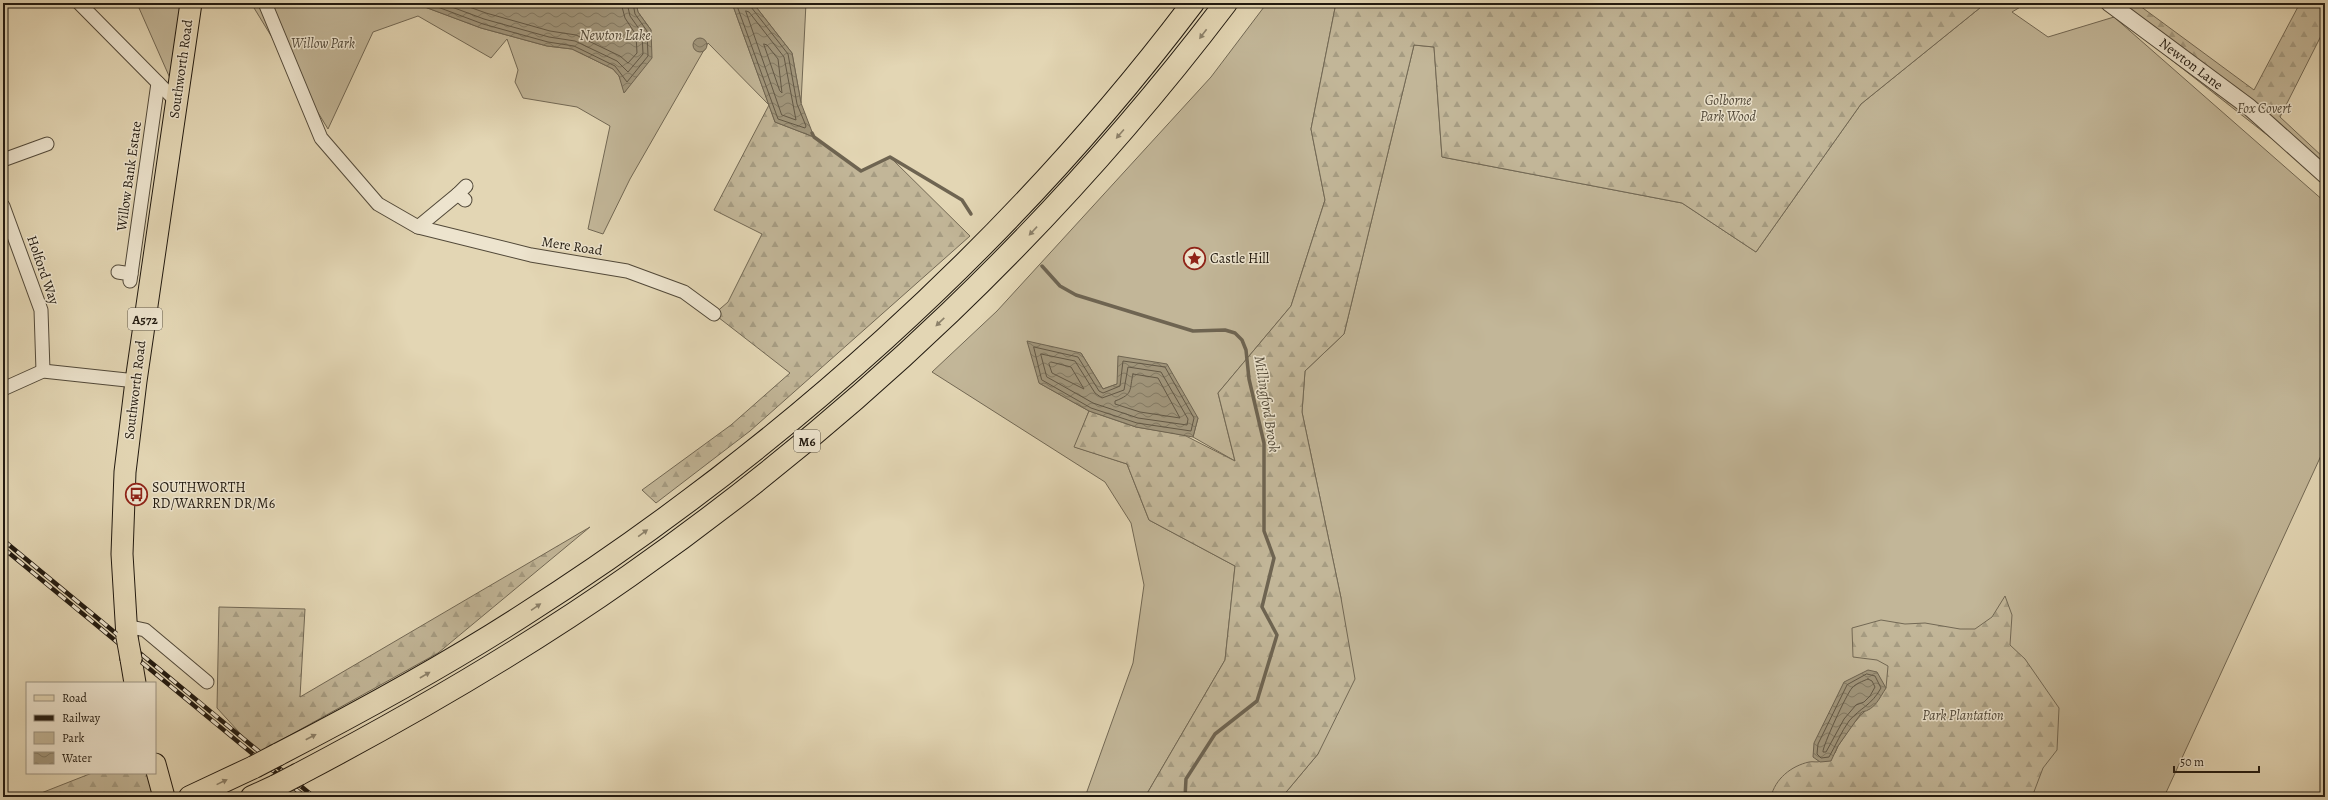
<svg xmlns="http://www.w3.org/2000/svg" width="2328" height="800" viewBox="0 0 2328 800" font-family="Alegreya,serif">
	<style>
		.green { fill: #c2b698; stroke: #726854 }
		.forest { fill: url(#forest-firs); stroke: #726854 }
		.water { fill: url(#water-waves); stroke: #6e6451 }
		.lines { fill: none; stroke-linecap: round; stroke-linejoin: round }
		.shore { stroke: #625846; stroke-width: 1 }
		.stream { stroke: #6e6451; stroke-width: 3.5 }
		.minor-casing { stroke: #524939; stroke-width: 15 }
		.tertiary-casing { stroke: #524939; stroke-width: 18 }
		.primary-casing { stroke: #221a10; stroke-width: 23 }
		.motorway-casing { stroke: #221a10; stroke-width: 24 }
		.minor { stroke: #ede4ce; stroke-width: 13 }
		.tertiary { stroke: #ede4ce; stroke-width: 16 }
		.primary { stroke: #e3d6b4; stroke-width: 21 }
		.motorway { stroke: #e3d6b4; stroke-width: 22 }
		.rail-casing { stroke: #221a10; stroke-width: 4.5 }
		.rail { stroke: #ede4ce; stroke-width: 3; stroke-dasharray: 9; stroke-linecap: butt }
		.primary-bridge-casing { stroke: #221a10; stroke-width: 23; stroke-linecap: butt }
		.motorway-bridge-casing { stroke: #221a10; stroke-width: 24; stroke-linecap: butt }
		.primary-bridge { stroke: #e3d6b4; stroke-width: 21 }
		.motorway-bridge { stroke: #e3d6b4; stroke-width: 22 }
		.oneway { fill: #8c816a }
		.labels { text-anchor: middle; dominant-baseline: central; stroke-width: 3; stroke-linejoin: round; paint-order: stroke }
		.shield { fill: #ede4ce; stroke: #5f5749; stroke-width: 1 }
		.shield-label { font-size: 13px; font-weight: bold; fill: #221a10 }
		.park-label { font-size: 14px; font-style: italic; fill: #524939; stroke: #ede4ce }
		.street-label { font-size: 14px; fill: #221a10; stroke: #ede4ce }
		.poi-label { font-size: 14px; fill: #221a10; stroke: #ede4ce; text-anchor: start }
		.water-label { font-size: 15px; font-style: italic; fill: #554c3b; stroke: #ede4ce }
	</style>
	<defs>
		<pattern id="forest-firs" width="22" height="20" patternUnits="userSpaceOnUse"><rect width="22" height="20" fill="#c2b698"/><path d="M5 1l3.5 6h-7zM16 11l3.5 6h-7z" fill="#a69c82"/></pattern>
		<pattern id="water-waves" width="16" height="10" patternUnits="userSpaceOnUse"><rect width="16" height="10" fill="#a1967c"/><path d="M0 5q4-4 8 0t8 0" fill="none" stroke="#837a64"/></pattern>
	</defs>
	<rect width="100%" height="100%" fill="#e3d6b4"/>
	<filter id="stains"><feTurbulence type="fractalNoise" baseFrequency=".005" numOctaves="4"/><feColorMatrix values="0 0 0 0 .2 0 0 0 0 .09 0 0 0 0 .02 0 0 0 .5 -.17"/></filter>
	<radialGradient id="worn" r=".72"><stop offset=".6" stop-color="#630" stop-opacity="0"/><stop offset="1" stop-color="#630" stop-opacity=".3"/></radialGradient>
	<!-- green -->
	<g class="green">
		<polygon points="137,3 183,3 173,85 139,8"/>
		<polygon points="251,3 417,4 481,28 547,46 572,49 613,69 619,76 625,92 651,30 638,12 636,3 732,3 769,105 708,43 630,179 603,234 588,229 610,126 577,107 523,98 515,82 518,70 507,39 491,58 418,16 373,32 328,129"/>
		<polygon points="753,3 806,3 801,103 792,53"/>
		<polygon points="1267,3 1336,3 1311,129 1325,200 1291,306 1218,393 1235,461 1193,437 1198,418 1117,384 1103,389 1081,353 1039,383 1089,411 1075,447 1127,464 1149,520 1235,566 1225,660 1145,797 1085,797 1133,663 1144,585 1131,523 1105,482 932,372 997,311 1211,77"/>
		<polygon points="1986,3 2027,3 2012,12 2048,37 2114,17 2325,202 2325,447 2164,797 1282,797 1318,754 1341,598 1302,412 1305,371 1344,334 1414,45 1434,47 1442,157 1682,203 1756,252 1861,104"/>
	</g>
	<!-- forest -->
	<g class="forest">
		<polygon points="1336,3 1986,3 1861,104 1756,252 1682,203 1442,157 1434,47 1414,45 1344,334 1305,371 1302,412 1341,598 1355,679 1318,754 1282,797 1145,797 1225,660 1235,566 1149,520 1127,464 1074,447 1089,411 1136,427 1184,435 1235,461 1218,393 1291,306 1325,200 1311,129"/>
		<polygon points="2099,3 2136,3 2254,90 2300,3 2325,3 2325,28 2280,117 2324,158 2313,171"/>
		<polygon points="769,105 775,122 814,137 861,171 890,157 970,236 750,431 656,503 642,490 731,425 790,373 714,314 728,302 762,234 714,210"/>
		<polygon points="590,527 438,653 258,753 217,708 219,607 305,609 300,697"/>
		<path d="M2005,596L2012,615L2010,645L2025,659L2059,708L2057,750L2043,768L2032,797H1771C1775,779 1791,766 1809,762C1813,761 1817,763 1821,761C1826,759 1831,756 1835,753L1838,746L1852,725L1886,688L1888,666L1877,660L1853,657L1852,628L1881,620L1905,624L1925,623L1960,629H1975L1992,617Z"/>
		<polygon points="92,773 147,773 154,797 31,797"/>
	</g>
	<!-- water -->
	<g class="water">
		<polygon points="414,3 636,3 638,12 651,30 652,58 624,93 619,76 613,69 572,49 547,46 481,28"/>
		<polygon points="732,3 753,3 792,53 801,103 814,137 775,122"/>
		<circle cx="700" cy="45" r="7"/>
		<polygon points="1027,341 1081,353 1103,389 1117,384 1118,356 1167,364 1198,418 1193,437 1136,427 1089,411 1039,383"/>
		<path d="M1868,670L1877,672L1886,688C1880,697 1875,710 1862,712L1838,746L1831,761L1820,762L1813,757L1814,743L1844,682Z"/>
	</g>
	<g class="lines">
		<!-- shore -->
		<g class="shore">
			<polyline points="427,3 483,24 548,42 574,46 615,66 627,82 648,56 647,31 635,14 633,3"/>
			<polyline points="441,3 484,19 549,37 575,41 617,61 628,72 643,54 642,33 630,16 627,3"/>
			<polyline points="458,3 486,13 550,31 576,35 620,56 628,63 637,53 636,35 625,18 621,3"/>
			<polyline points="736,3 778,119 805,128 806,126 797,104 788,54 751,7 750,3"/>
			<polygon points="746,11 749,12 784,57 796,120 782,115"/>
			<polygon points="764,44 767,45 778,59 782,93 780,91"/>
			<polygon points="1034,347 1078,357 1099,391 1103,393 1120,386 1123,361 1165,367 1194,418 1191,431 1137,423 1091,408 1042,380"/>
			<polygon points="1041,354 1075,361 1095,393 1102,398 1124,390 1128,367 1161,372 1188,419 1187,425 1138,418 1093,403 1047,377"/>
			<polygon points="1051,362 1071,367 1084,389 1052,373 1049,364"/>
			<path d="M1133,374L1158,378L1180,418L1140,412L1115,404V401C1134,394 1129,390 1133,374Z"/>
			<path d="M1867,674L1875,676L1881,688C1871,706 1861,707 1849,721C1841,732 1836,745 1829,757L1821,758L1817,754L1818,744L1847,685Z"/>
			<path d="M1868,679L1872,681L1875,687L1870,696L1864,702L1856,705L1844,719L1826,752H1823C1822,747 1847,693 1852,688C1855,684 1863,681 1868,679Z"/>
		</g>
		<!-- stream -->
		<g class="stream">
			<polyline points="812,133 814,137 861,171 890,157 962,200 971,214"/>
			<polyline points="1042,266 1060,286 1076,295 1193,331 1225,330 1235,333 1242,340 1246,350 1249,379 1264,443 1264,531 1274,558 1262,607 1277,635 1257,701 1215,734 1186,779 1185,797"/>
		</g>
		<defs>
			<g id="minor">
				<polyline points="79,3 177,102"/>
				<polyline points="265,3 321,138 378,204 418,227 531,255 627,271 684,292 714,314"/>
				<polyline points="3,160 47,144"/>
				<polyline points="465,200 458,194 466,186"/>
				<polyline points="3,206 41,310 43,371"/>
				<polyline points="418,227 458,194"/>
				<polyline points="118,272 131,274"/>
				<polyline points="130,281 158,83"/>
				<polyline points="3,389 43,371 136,381"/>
				<polyline points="126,626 145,630 207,682"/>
			</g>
			<polyline id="tertiary" points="2109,3 2249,107 2325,175"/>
			<g id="primary">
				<polyline points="127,637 122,554 125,472 136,381 191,3"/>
				<polyline points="131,659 135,683"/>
				<polyline points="155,764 164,797"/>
			</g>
			<g id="motorway">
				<path d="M277,755C360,712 443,667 522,616C775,455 1012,243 1193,3"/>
				<path d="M299,774C413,714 524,650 629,576C856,417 1059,223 1226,3"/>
				<polyline points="190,797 254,767"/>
				<polyline points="252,797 276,786"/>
			</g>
		</defs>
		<!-- minor casing -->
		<use href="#minor" class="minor-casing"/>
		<!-- tertiary casing -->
		<use href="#tertiary" class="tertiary-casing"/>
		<!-- primary casing -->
		<use href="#primary" class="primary-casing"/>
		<!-- motorway casing -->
		<use href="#motorway" class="motorway-casing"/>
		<!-- minor -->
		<use href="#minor" class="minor"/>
		<!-- tertiary -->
		<use href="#tertiary" class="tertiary"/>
		<!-- primary -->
		<use href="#primary" class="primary"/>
		<!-- motorway -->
		<use href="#motorway" class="motorway"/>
		<defs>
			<g id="rail">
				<polyline points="3,540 314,797"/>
				<polyline points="3,548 305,797"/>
			</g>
		</defs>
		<!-- rail casing -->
		<use href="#rail" class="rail-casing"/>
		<!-- rail -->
		<use href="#rail" class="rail"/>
		<defs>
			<polyline id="primary-bridge" points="127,637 131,659"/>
			<g id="motorway-bridge">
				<polyline points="254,767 277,755"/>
				<polyline points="276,786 299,774"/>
			</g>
		</defs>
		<!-- primary-bridge casing -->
		<use href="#primary-bridge" class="primary-bridge-casing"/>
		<!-- motorway-bridge casing -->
		<use href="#motorway-bridge" class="motorway-bridge-casing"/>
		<!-- primary-bridge -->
		<use href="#primary-bridge" class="primary-bridge"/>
		<!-- motorway-bridge -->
		<use href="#motorway-bridge" class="motorway-bridge"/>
	</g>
	<!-- one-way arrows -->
	<defs><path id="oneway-solid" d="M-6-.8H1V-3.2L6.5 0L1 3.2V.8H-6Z"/></defs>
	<g class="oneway">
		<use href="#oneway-solid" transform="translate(1203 34) rotate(127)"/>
		<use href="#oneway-solid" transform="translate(1120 134) rotate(131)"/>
		<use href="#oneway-solid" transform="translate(1033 231) rotate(133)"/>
		<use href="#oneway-solid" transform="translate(940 322) rotate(136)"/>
		<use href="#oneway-solid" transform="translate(643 533) rotate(-36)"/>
		<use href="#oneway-solid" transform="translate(536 607) rotate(-34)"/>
		<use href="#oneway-solid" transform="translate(425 675) rotate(-30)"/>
		<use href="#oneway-solid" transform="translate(311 737) rotate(-28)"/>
		<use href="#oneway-solid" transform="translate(222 782) rotate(-26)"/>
	</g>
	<!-- icons -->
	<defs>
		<symbol id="sight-ring" viewBox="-11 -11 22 22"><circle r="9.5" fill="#ede4ce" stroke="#8f2418" stroke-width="1.5"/><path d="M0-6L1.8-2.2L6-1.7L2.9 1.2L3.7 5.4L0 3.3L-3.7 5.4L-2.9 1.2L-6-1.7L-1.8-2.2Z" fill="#8f2418"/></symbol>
		<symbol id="bus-ring" viewBox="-11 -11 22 22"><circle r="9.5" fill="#ede4ce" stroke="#8f2418" stroke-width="1.5"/><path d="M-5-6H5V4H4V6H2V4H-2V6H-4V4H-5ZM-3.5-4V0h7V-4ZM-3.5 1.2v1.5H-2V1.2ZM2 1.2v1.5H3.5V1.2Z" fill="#8f2418"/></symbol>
	</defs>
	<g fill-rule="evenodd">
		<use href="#sight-ring" x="1182" y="246" width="25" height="25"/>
		<use href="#bus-ring" x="124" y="482" width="25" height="25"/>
	</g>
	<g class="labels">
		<!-- shield labels -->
		<g class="shield">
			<rect x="128" y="308" width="34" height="22" rx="3"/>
			<rect x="794" y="430" width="26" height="22" rx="3"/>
		</g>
		<g class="shield-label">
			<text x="145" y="319">A572</text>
			<text x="807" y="441">M6</text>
		</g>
		<!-- park labels -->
		<g class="park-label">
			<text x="323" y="43">Willow Park</text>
			<text x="1728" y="100">Golborne<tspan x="1728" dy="16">Park Wood</tspan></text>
			<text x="2264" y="108">Fox Covert</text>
			<text x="1963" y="715">Park Plantation</text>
		</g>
		<!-- street labels -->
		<g class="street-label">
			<text transform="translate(2191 64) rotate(37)">Newton Lane</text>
			<text transform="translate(181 69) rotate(-82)">Southworth Road</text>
			<text transform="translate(129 176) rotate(-82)">Willow Bank Estate</text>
			<text transform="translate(572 246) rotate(9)">Mere Road</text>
			<text transform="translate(43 270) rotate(71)">Holford Way</text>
			<text transform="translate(135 390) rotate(-83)">Southworth Road</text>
		</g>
		<!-- poi labels -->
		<g class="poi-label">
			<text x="1210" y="258">Castle Hill</text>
			<text x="152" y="487">SOUTHWORTH<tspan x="152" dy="16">RD/WARREN DR/M6</tspan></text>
		</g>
		<!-- water labels -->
		<g class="water-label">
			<text x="615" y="35">Newton Lake</text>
			<text transform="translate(1267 404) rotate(81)">Millingford Brook</text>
		</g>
	</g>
	<!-- margin -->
	<rect width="2328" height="800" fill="none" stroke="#e3d6b4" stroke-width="16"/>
	<rect x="4" y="4" width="2320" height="792" fill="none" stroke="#221a10" stroke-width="2"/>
	<rect x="8" y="8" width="2312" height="784" fill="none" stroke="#221a10"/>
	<!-- legend -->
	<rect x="26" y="682" width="130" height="92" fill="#ede4ce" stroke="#9c9382"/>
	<rect x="34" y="695" width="20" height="6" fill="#e3d6b4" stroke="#9c9382"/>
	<text x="62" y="702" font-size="12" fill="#221a10">Road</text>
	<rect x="34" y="715" width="20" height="6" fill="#221a10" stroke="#9c9382"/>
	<text x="62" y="722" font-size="12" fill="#221a10">Railway</text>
	<rect x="34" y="732" width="20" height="12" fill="#c2b698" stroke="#9c9382"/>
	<text x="62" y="742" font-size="12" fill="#221a10">Park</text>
	<rect x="34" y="752" width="20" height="12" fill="url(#water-waves)" stroke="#9c9382"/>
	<text x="62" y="762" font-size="12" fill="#221a10">Water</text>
	<!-- scale -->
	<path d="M2174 766v6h85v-6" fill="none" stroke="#221a10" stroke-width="2"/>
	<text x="2180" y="766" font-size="12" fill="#221a10" stroke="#ede4ce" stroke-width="3" paint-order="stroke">50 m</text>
	<rect width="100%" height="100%" filter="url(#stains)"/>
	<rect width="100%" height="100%" fill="url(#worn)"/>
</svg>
